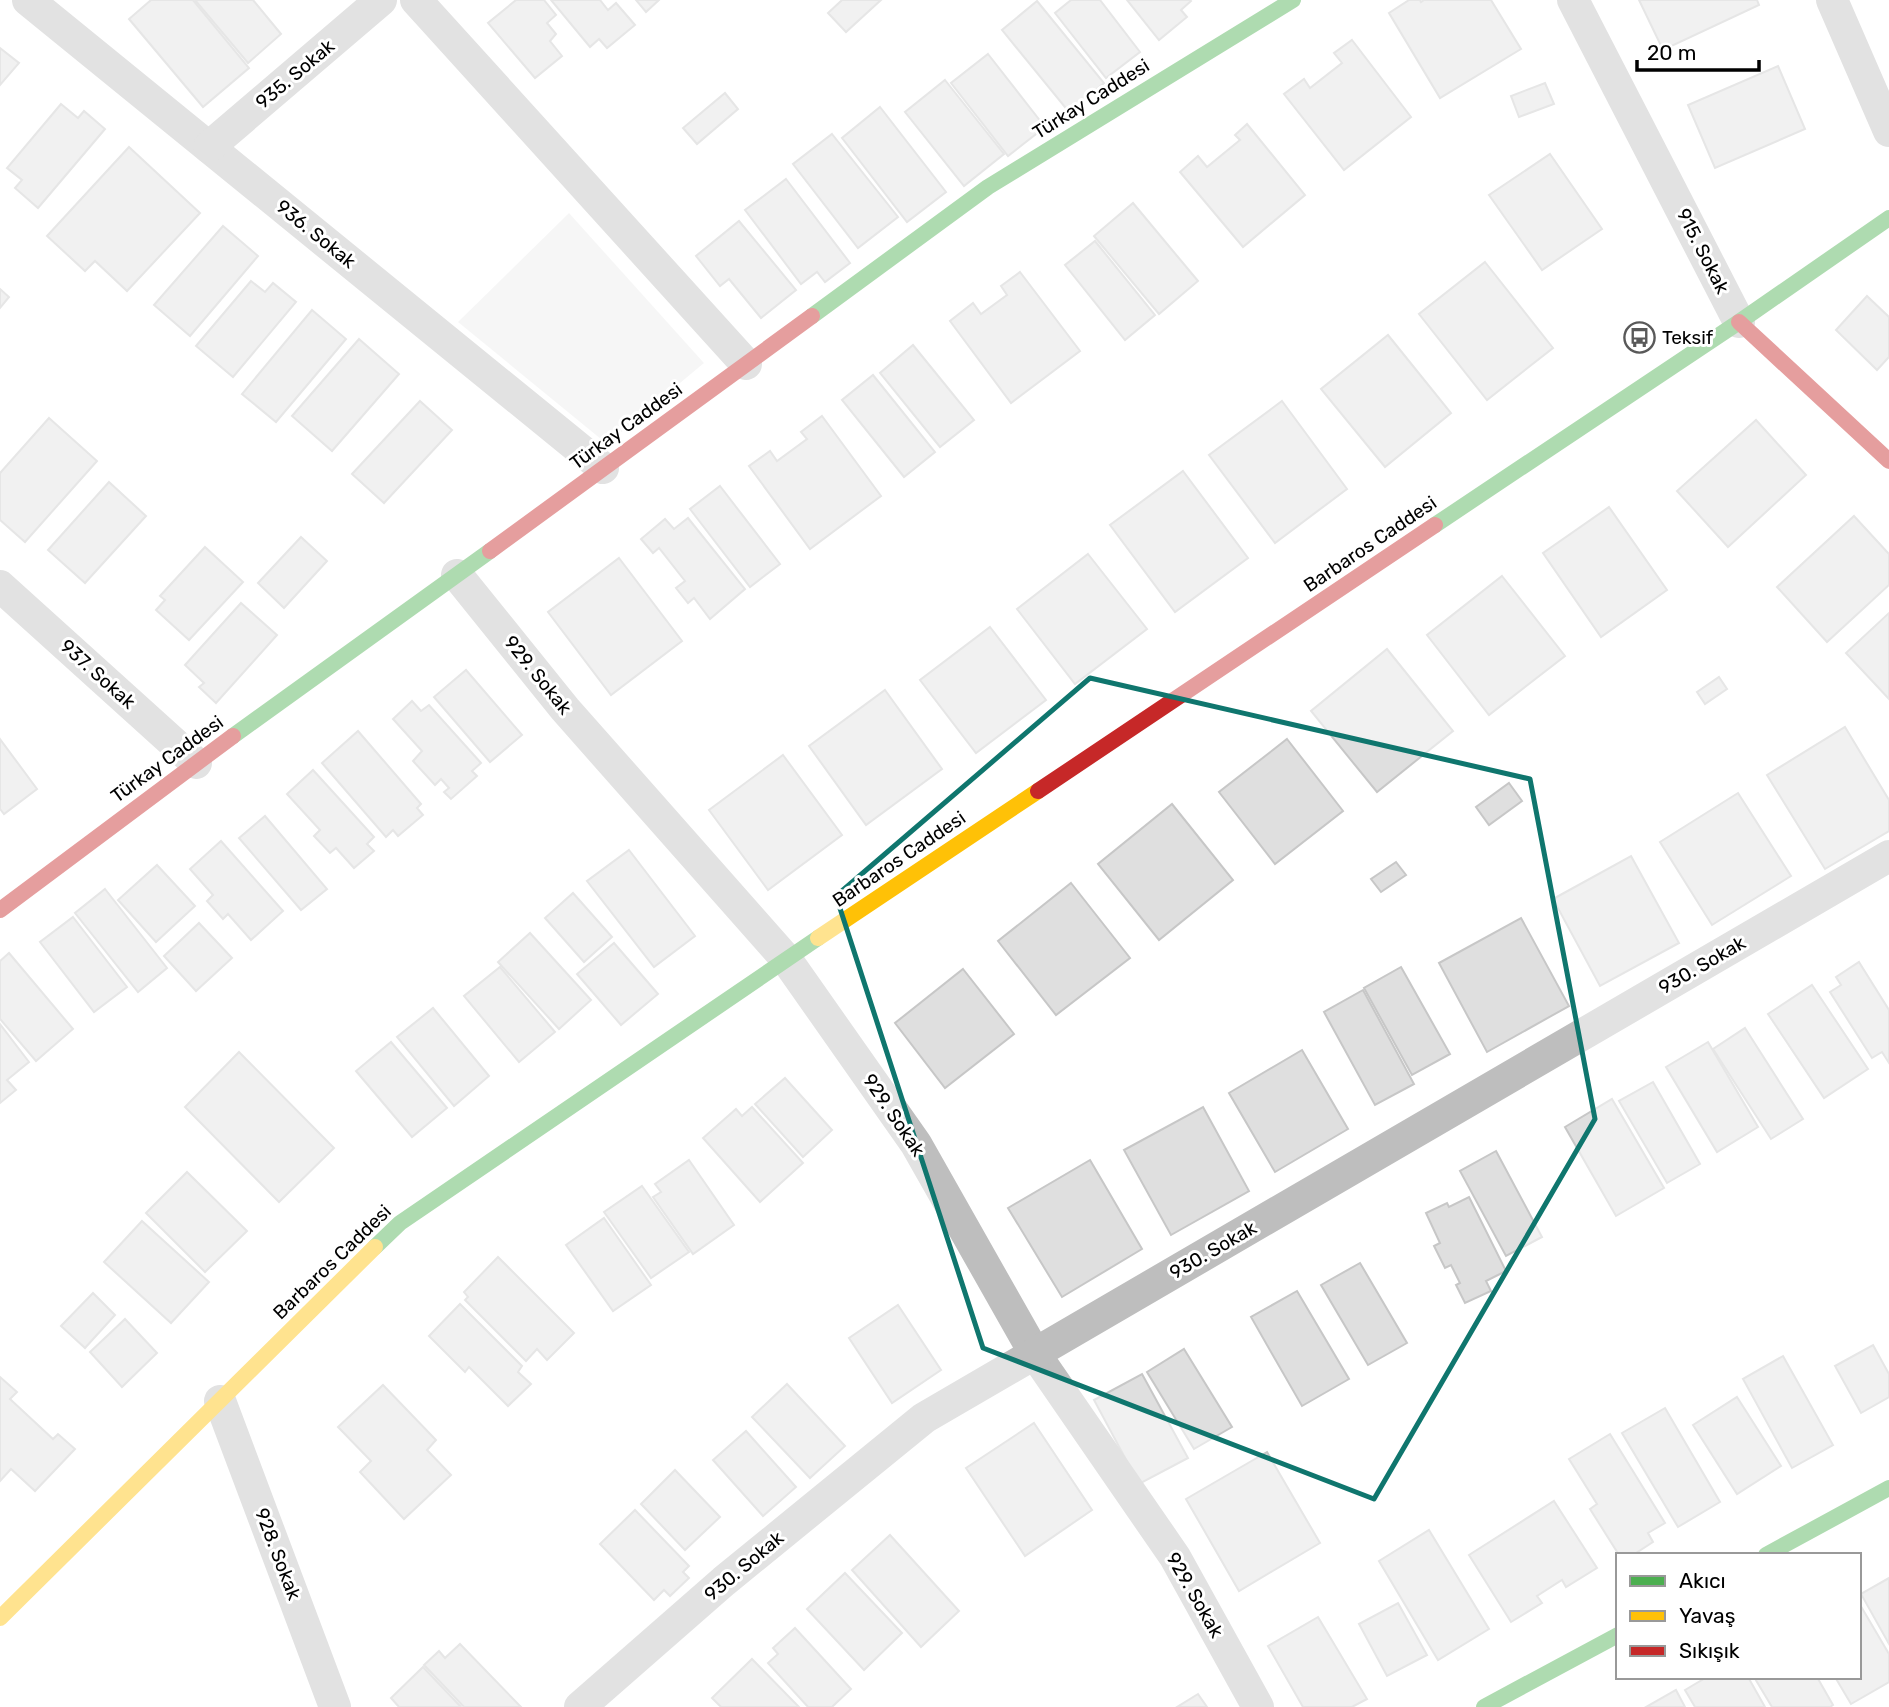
<svg xmlns="http://www.w3.org/2000/svg" width="1889" height="1707" viewBox="0 0 1889 1707" font-family="Rubik,sans-serif">
	<style>
		.green { fill: #ececec }
		.building { fill: #dfdfdf; stroke: #c7c7c7; stroke-width: 2 }
		.lines { fill: none; stroke-linecap: round; stroke-linejoin: round }
		.street { stroke: #bebebe; stroke-width: 32 }
		.fast { stroke: #4caf50; stroke-width: 16 }
		.slow { stroke: #ffc107; stroke-width: 16 }
		.jam { stroke: #c62828; stroke-width: 16 }
		.marked { fill: none; stroke: #0f766e; stroke-width: 5; stroke-linejoin: round }
		.labels { text-anchor: middle; dominant-baseline: central; stroke-width: 6; stroke-linejoin: round; paint-order: stroke }
		.street-label { font-size: 19px; fill: #000; stroke: #fff }
		.poi-label { font-size: 19px; fill: #000; stroke: #fff; text-anchor: start }
	</style>
	<rect width="100%" height="100%" fill="#fff"/>
	<!-- green -->
	<polygon class="green" points="569,213 704,363 607,444 458,322"/>
	<!-- building -->
	<g class="building">
		<polygon points="151,0 193,0 249,68 203,107 129,19"/>
		<polygon points="195,0 253,0 281,34 248,63"/>
		<polygon points="516,0 544,0 556,15 547,23 556,34 550,41 562,56 535,78 488,23"/>
		<polygon points="551,0 600,0 608,10 616,3 635,25 607,48 599,39 590,47"/>
		<polygon points="636,0 659,0 646,12"/>
		<polygon points="842,0 881,0 846,32 828,13"/>
		<polygon points="1071,0 1100,0 1140,52 1106,78 1055,13"/>
		<polygon points="1127,0 1190,0 1191,1 1181,10 1187,17 1159,40"/>
		<polygon points="1409,0 1420,0 1421,2 1424,0 1491,0 1521,49 1440,98 1389,13"/>
		<polygon points="1639,0 1757,0 1759,5 1663,50"/>
		<polygon points="1037,1 1104,83 1069,112 1002,30"/>
		<polygon points="1352,40 1411,117 1344,170 1284,94 1304,79 1310,88 1342,63 1334,53"/>
		<polygon points="0,48 19,63 0,85"/>
		<polygon points="988,54 1045,127 1008,156 951,83"/>
		<polygon points="1778,66 1805,129 1715,168 1688,105"/>
		<polygon points="945,80 1004,154 964,186 905,112"/>
		<polygon points="1545,83 1554,104 1519,117 1511,96"/>
		<polygon points="725,93 738,109 697,144 683,128"/>
		<polygon points="61,104 78,118 84,111 105,129 38,208 15,188 22,180 7,168"/>
		<polygon points="880,107 946,192 907,222 842,138"/>
		<polygon points="1247,124 1305,195 1243,247 1180,172 1198,156 1207,167 1240,140 1235,135"/>
		<polygon points="832,134 898,217 858,248 793,164"/>
		<polygon points="129,147 200,213 127,291 95,261 85,271 47,236"/>
		<polygon points="1550,154 1602,229 1542,270 1489,195"/>
		<polygon points="786,179 850,263 825,282 817,272 801,284 745,210"/>
		<polygon points="1133,203 1198,281 1159,314 1094,236"/>
		<polygon points="739,221 796,290 761,318 729,279 720,286 696,256"/>
		<polygon points="223,226 258,256 190,336 154,305"/>
		<polygon points="1095,241 1155,315 1125,340 1065,265"/>
		<polygon points="1485,262 1553,348 1487,400 1419,314"/>
		<polygon points="1020,272 1080,351 1011,403 950,321 973,303 981,314 1007,295 1001,286"/>
		<polygon points="251,281 265,292 273,283 296,302 233,377 196,346"/>
		<polygon points="0,289 9,297 0,308"/>
		<polygon points="1867,296 1889,317 1889,357 1877,370 1836,330"/>
		<polygon points="312,310 346,339 276,422 242,394"/>
		<polygon points="1388,335 1451,413 1385,467 1321,389"/>
		<polygon points="359,339 399,374 332,451 292,416"/>
		<polygon points="913,345 974,420 940,447 880,373"/>
		<polygon points="873,375 935,452 904,477 842,400"/>
		<polygon points="420,401 452,430 384,503 352,474"/>
		<polygon points="1282,401 1347,489 1275,543 1209,455"/>
		<polygon points="822,416 881,496 810,549 749,466 770,451 777,461 807,439 801,432"/>
		<polygon points="49,418 97,461 25,542 0,520 0,473"/>
		<polygon points="1756,420 1806,475 1728,547 1677,491"/>
		<polygon points="1183,471 1248,558 1175,612 1110,525"/>
		<polygon points="109,482 146,516 85,583 48,550"/>
		<polygon points="720,486 780,564 750,587 690,509"/>
		<polygon points="1609,507 1667,590 1601,637 1543,553"/>
		<polygon points="1854,516 1889,554 1889,585 1827,642 1777,587"/>
		<polygon points="688,518 745,589 710,619 694,598 688,603 676,588 685,581 659,548 653,553 641,539 665,519 674,529"/>
		<polygon points="301,537 327,561 284,608 258,583"/>
		<polygon points="205,547 243,582 189,640 156,610 165,600 160,596"/>
		<polygon points="1088,554 1147,629 1075,684 1017,609"/>
		<polygon points="619,558 682,641 611,695 548,612"/>
		<polygon points="1502,576 1565,656 1489,715 1427,635"/>
		<polygon points="241,603 277,635 216,703 199,687 204,683 185,665"/>
		<polygon points="1889,613 1889,699 1846,653"/>
		<polygon points="990,627 1046,700 976,753 920,680"/>
		<polygon points="1387,649 1453,731 1377,792 1311,711"/>
		<polygon points="466,670 522,735 490,762 434,697"/>
		<polygon points="1719,677 1727,689 1705,704 1697,692"/>
		<polygon points="885,690 942,769 866,825 809,746"/>
		<polygon points="412,701 421,711 429,705 481,763 472,771 477,776 451,799 444,792 449,788 441,779 435,785 413,761 422,751 393,719"/>
		<polygon points="1845,727 1889,800 1889,831 1825,869 1767,775"/>
		<polygon points="358,731 421,804 417,808 423,815 398,836 393,830 386,837 322,763"/>
		<polygon points="0,739 37,789 4,814 0,809"/>
		<polygon points="1287,739 1343,811 1275,864 1219,792"/>
		<polygon points="783,755 842,835 768,890 709,810"/>
		<polygon points="313,770 374,837 367,844 374,851 354,868 336,848 330,853 314,836 320,830 287,794"/>
		<polygon points="1509,783 1522,801 1489,825 1476,807"/>
		<polygon points="1738,793 1791,876 1712,925 1660,842"/>
		<polygon points="1172,804 1233,880 1159,940 1098,864"/>
		<polygon points="265,816 327,889 301,910 239,838"/>
		<polygon points="221,841 283,911 251,940 228,914 223,919 207,901 213,895 190,869"/>
		<polygon points="629,850 695,936 654,967 587,881"/>
		<polygon points="1631,856 1679,943 1600,986 1553,899"/>
		<polygon points="1396,862 1406,875 1381,892 1371,879"/>
		<polygon points="157,865 195,906 156,942 118,900"/>
		<polygon points="1071,883 1130,958 1056,1015 998,941"/>
		<polygon points="105,889 167,968 138,992 75,913"/>
		<polygon points="573,893 612,937 584,962 545,918"/>
		<polygon points="73,917 127,987 94,1012 40,942"/>
		<polygon points="1521,918 1569,1006 1487,1052 1439,963"/>
		<polygon points="199,923 232,958 196,991 164,956"/>
		<polygon points="530,933 591,1000 559,1029 498,962"/>
		<polygon points="614,943 658,994 621,1025 577,974"/>
		<polygon points="9,953 73,1029 36,1061 0,1019 0,961"/>
		<polygon points="1859,962 1889,1010 1889,1063 1882,1052 1872,1058 1830,992 1841,985 1836,977"/>
		<polygon points="500,967 555,1032 519,1062 464,996"/>
		<polygon points="1401,967 1450,1054 1412,1075 1364,988"/>
		<polygon points="963,969 1014,1034 945,1088 895,1023"/>
		<polygon points="1812,985 1868,1069 1824,1098 1768,1014"/>
		<polygon points="1363,990 1414,1084 1375,1105 1324,1012"/>
		<polygon points="433,1008 489,1076 454,1106 397,1037"/>
		<polygon points="0,1024 29,1062 7,1080 16,1090 0,1103"/>
		<polygon points="1745,1028 1803,1119 1771,1139 1713,1049"/>
		<polygon points="391,1042 447,1108 412,1137 356,1071"/>
		<polygon points="1708,1042 1758,1127 1717,1152 1666,1067"/>
		<polygon points="1302,1050 1348,1129 1275,1172 1229,1093"/>
		<polygon points="239,1052 334,1148 279,1202 185,1107"/>
		<polygon points="785,1078 832,1130 803,1157 755,1104"/>
		<polygon points="1653,1082 1700,1164 1667,1183 1619,1101"/>
		<polygon points="1612,1099 1664,1188 1616,1216 1565,1127"/>
		<polygon points="752,1107 803,1163 760,1202 703,1138 736,1109 742,1116"/>
		<polygon points="1203,1107 1249,1191 1171,1235 1124,1150"/>
		<polygon points="1496,1151 1542,1237 1506,1256 1460,1171"/>
		<polygon points="689,1160 734,1225 693,1254 653,1197 661,1192 655,1184"/>
		<polygon points="1090,1160 1142,1249 1062,1297 1008,1208"/>
		<polygon points="187,1172 247,1231 205,1272 146,1213"/>
		<polygon points="642,1186 689,1252 651,1278 604,1212"/>
		<polygon points="1469,1197 1506,1271 1486,1281 1491,1291 1465,1303 1456,1285 1460,1283 1451,1265 1445,1268 1434,1246 1440,1243 1426,1213 1447,1203 1449,1207"/>
		<polygon points="604,1218 651,1285 613,1311 566,1245"/>
		<polygon points="142,1221 209,1282 171,1323 104,1262"/>
		<polygon points="498,1257 574,1333 547,1360 537,1349 526,1361 465,1300 468,1297 464,1292"/>
		<polygon points="1360,1263 1407,1343 1368,1365 1321,1285"/>
		<polygon points="1297,1291 1349,1379 1302,1406 1251,1317"/>
		<polygon points="93,1293 115,1315 85,1348 61,1326"/>
		<polygon points="460,1304 522,1366 518,1372 531,1384 508,1406 469,1367 465,1372 429,1336"/>
		<polygon points="898,1305 941,1370 892,1403 849,1338"/>
		<polygon points="125,1319 157,1353 122,1387 90,1352"/>
		<polygon points="1873,1345 1889,1374 1889,1397 1861,1413 1835,1366"/>
		<polygon points="1184,1349 1232,1427 1194,1449 1147,1372"/>
		<polygon points="1783,1356 1833,1445 1792,1468 1743,1379"/>
		<polygon points="1142,1374 1188,1458 1139,1484 1094,1400"/>
		<polygon points="0,1377 17,1392 10,1399 53,1439 58,1434 75,1449 35,1491 11,1469 0,1481"/>
		<polygon points="787,1384 845,1446 810,1478 752,1417"/>
		<polygon points="383,1385 436,1440 427,1450 451,1475 404,1519 360,1472 371,1461 338,1427"/>
		<polygon points="1737,1397 1781,1466 1737,1494 1693,1425"/>
		<polygon points="1665,1408 1720,1502 1678,1527 1622,1433"/>
		<polygon points="1034,1423 1092,1510 1025,1556 966,1468"/>
		<polygon points="746,1431 796,1487 763,1516 713,1460"/>
		<polygon points="1610,1434 1665,1523 1648,1533 1653,1542 1633,1555 1619,1555 1590,1509 1597,1504 1569,1459"/>
		<polygon points="1267,1452 1320,1543 1239,1591 1186,1499"/>
		<polygon points="675,1470 720,1517 685,1550 641,1504"/>
		<polygon points="1554,1501 1597,1568 1566,1587 1562,1580 1537,1596 1542,1603 1511,1622 1469,1555"/>
		<polygon points="635,1510 689,1566 683,1572 689,1578 670,1596 664,1590 654,1600 600,1544"/>
		<polygon points="1429,1530 1489,1629 1438,1660 1379,1561"/>
		<polygon points="890,1535 959,1611 921,1647 852,1570"/>
		<polygon points="845,1573 902,1633 864,1670 807,1609"/>
		<polygon points="1889,1578 1889,1644 1861,1594"/>
		<polygon points="1398,1603 1427,1655 1387,1676 1359,1624"/>
		<polygon points="1859,1603 1889,1654 1889,1682 1851,1704 1835,1677 1859,1677"/>
		<polygon points="1318,1617 1367,1699 1352,1707 1303,1707 1268,1646"/>
		<polygon points="795,1628 851,1689 832,1707 808,1707 768,1663 778,1654 773,1648"/>
		<polygon points="460,1644 521,1707 464,1707 424,1665 439,1651 445,1658"/>
		<polygon points="752,1659 799,1707 721,1707 712,1698"/>
		<polygon points="423,1667 461,1707 399,1707 391,1698"/>
		<polygon points="1707,1677 1748,1677 1765,1707 1695,1707 1685,1690"/>
		<polygon points="1754,1677 1817,1677 1833,1705 1830,1707 1772,1707"/>
		<polygon points="1676,1690 1685,1707 1646,1707"/>
		<polygon points="1198,1694 1207,1707 1177,1707"/>
	</g>
	<g class="lines">
		<!-- street -->
		<g class="street">
			<polyline points="28,0 603,468"/>
			<polyline points="416,0 746,364"/>
			<polyline points="1573,0 1739,322"/>
			<polyline points="1832,0 1889,131"/>
			<polyline points="209,147 381,0"/>
			<polyline points="457,575 565,709 786,959 916,1144 1035,1354 1175,1557 1258,1707"/>
			<polyline points="0,586 196,763"/>
			<polyline points="220,1401 335,1707"/>
			<polyline points="580,1707 724,1581 924,1418 1889,856"/>
		</g>
		<!-- fast -->
		<g class="fast">
			<polyline points="812,316 988,187 1293,0"/>
			<polyline points="1435,525 1739,322 1889,218"/>
			<polyline points="233,736 490,551"/>
			<polyline points="375,1247 400,1223 818,938"/>
			<polyline points="1766,1555 1889,1488"/>
			<polyline points="1484,1707 1618,1635"/>
		</g>
		<!-- slow -->
		<g class="slow">
			<polyline points="818,938 1038,791"/>
			<polyline points="0,1618 375,1247"/>
		</g>
		<!-- jam -->
		<g class="jam">
			<polyline points="1739,322 1889,461"/>
			<polyline points="490,551 812,316"/>
			<polyline points="1038,791 1435,525"/>
			<polyline points="0,910 233,736"/>
		</g>
	</g>
	<!-- marked area -->
	<path d="M0 0H1889V1707H0ZM1090,678L1530,779L1595,1119L1374,1499L983,1348L836,896Z" fill="#fff" fill-opacity=".55" fill-rule="evenodd"/>
	<path class="marked" d="M1090,678L1530,779L1595,1119L1374,1499L983,1348L836,896Z"/>
	<!-- icons -->
	<defs>
		<symbol id="bus-ring" viewBox="-11 -11 22 22"><circle r="9.5" fill="#fff" stroke="#595959" stroke-width="1.5"/><path d="M-5-6H5V4H4V6H2V4H-2V6H-4V4H-5ZM-3.5-4V0h7V-4ZM-3.5 1.2v1.5H-2V1.2ZM2 1.2v1.5H3.5V1.2Z" fill="#595959"/></symbol>
	</defs>
	<g fill-rule="evenodd">
		<use href="#bus-ring" x="1622" y="320" width="35" height="35"/>
	</g>
	<g class="labels">
		<!-- street labels -->
		<g class="street-label">
			<text transform="translate(295 74) rotate(-40)">935. Sokak</text>
			<text transform="translate(1091 99) rotate(-32)">Türkay Caddesi</text>
			<text transform="translate(316 234) rotate(39)">936. Sokak</text>
			<text transform="translate(1703 251) rotate(63)">915. Sokak</text>
			<text transform="translate(626 426) rotate(-36)">Türkay Caddesi</text>
			<text transform="translate(1370 544) rotate(-34)">Barbaros Caddesi</text>
			<text transform="translate(98 674) rotate(42)">937. Sokak</text>
			<text transform="translate(538 675) rotate(51)">929. Sokak</text>
			<text transform="translate(167 759) rotate(-36)">Türkay Caddesi</text>
			<text transform="translate(899 859) rotate(-34)">Barbaros Caddesi</text>
			<text transform="translate(1702 965) rotate(-30)">930. Sokak</text>
			<text transform="translate(894 1115) rotate(56)">929. Sokak</text>
			<text transform="translate(1213 1250) rotate(-30)">930. Sokak</text>
			<text transform="translate(332 1262) rotate(-44)">Barbaros Caddesi</text>
			<text transform="translate(278 1554) rotate(69)">928. Sokak</text>
			<text transform="translate(744 1566) rotate(-40)">930. Sokak</text>
			<text transform="translate(1195 1595) rotate(60)">929. Sokak</text>
		</g>
		<!-- poi labels -->
		<g class="poi-label">
			<text x="1662" y="337">Teksif</text>
		</g>
	</g>
	<!-- legend -->
	<rect x="1616" y="1553" width="245" height="126" fill="#ffffff" stroke="#999999" stroke-width="2"/>
	<rect x="1630" y="1576" width="35" height="10" fill="#4caf50" stroke="#999999" stroke-width="2"/>
	<text x="1679" y="1588" font-size="21" fill="#000000">Akıcı</text>
	<rect x="1630" y="1611" width="35" height="10" fill="#ffc107" stroke="#999999" stroke-width="2"/>
	<text x="1679" y="1623" font-size="21" fill="#000000">Yavaş</text>
	<rect x="1630" y="1646" width="35" height="10" fill="#c62828" stroke="#999999" stroke-width="2"/>
	<text x="1679" y="1658" font-size="21" fill="#000000">Sıkışık</text>
	<!-- scale -->
	<path d="M1637 60v10h122v-10" fill="none" stroke="#000000" stroke-width="3.5"/>
	<text x="1647" y="60" font-size="21" fill="#000000" stroke="#ffffff" stroke-width="5" paint-order="stroke">20 m</text>
</svg>
